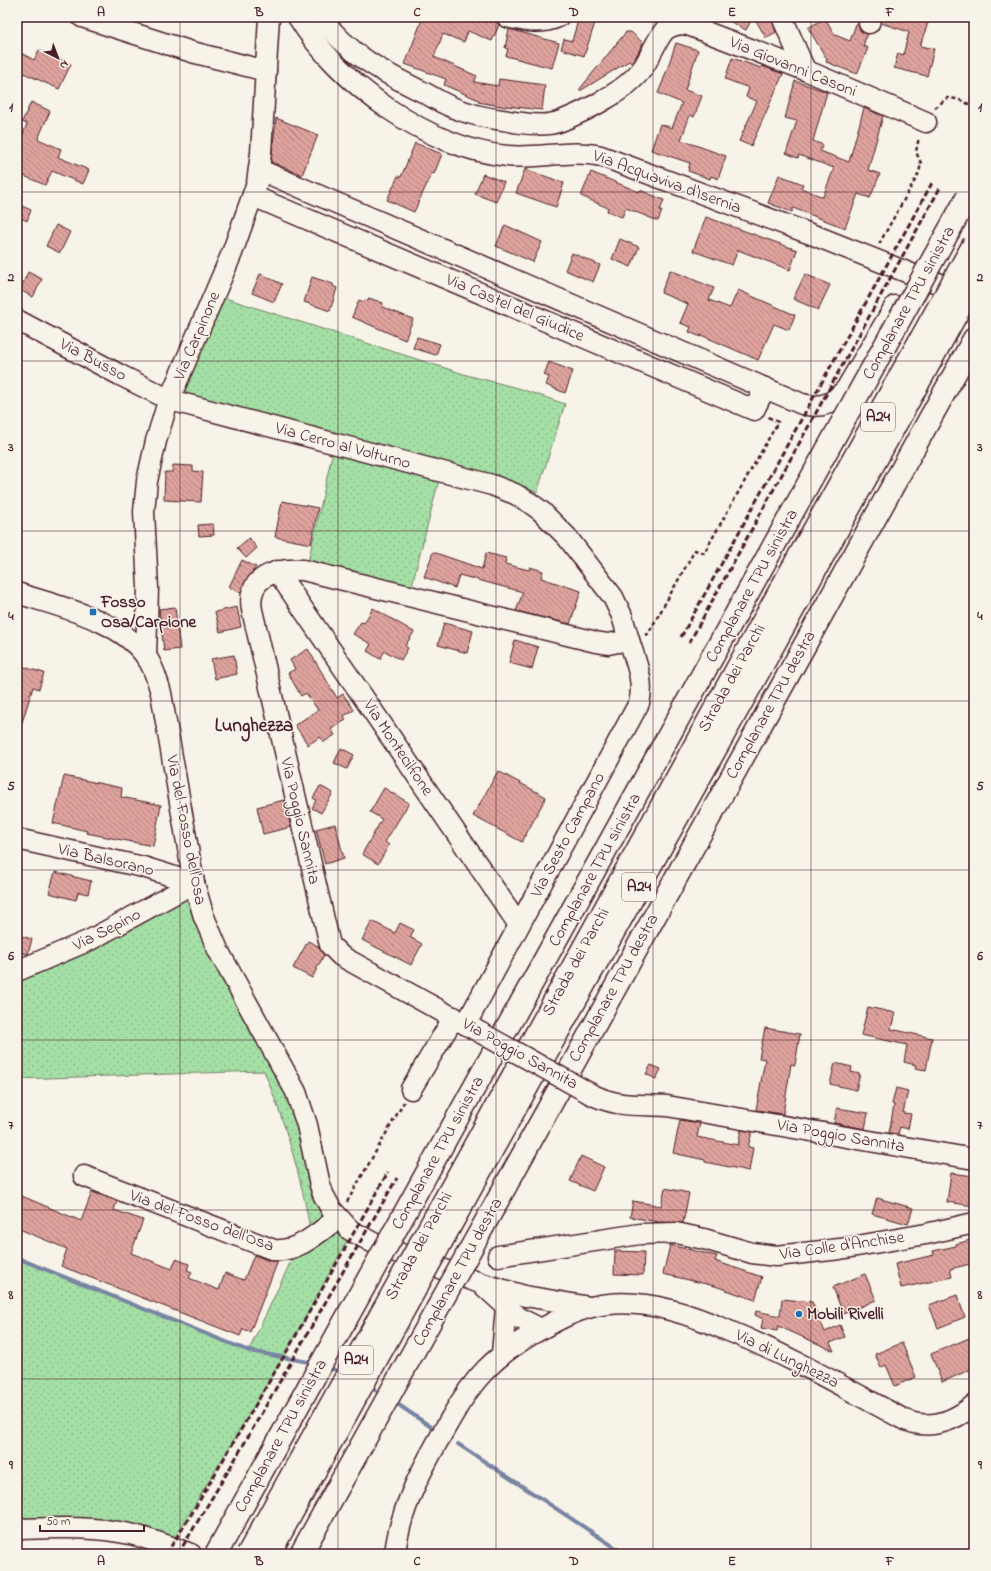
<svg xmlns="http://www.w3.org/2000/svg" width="991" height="1571" viewBox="0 0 991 1571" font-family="'Indie Flower',sans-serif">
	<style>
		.grass { fill: url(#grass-dots); stroke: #777f68 }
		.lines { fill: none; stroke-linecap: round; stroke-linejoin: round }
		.stream { stroke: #7884a3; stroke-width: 4 }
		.building { fill: url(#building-back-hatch); stroke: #4a1f2b }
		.minor-casing { stroke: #4a1f2b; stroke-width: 23 }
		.highway-casing { stroke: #4a1f2b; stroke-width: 25 }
		.path { stroke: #4a1f2b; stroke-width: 2.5; stroke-dasharray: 4 3; stroke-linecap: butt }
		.minor { stroke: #f7f3e8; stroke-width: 20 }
		.highway { stroke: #f7f3e8; stroke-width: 22 }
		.rail { stroke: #4a1f2b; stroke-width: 3; stroke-dasharray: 6 3; stroke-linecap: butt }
		.minor-bridge-casing { stroke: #4a1f2b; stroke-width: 23; stroke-linecap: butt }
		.highway-bridge-casing { stroke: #4a1f2b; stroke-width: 25; stroke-linecap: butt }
		.minor-bridge { stroke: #f7f3e8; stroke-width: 20 }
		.highway-bridge { stroke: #f7f3e8; stroke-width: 22 }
		.grid { fill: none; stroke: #4a1f2b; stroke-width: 1; stroke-opacity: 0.55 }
		.poi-dot { fill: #1f6fb2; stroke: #f7f3e8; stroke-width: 1.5 }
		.labels { text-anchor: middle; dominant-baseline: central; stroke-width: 3; stroke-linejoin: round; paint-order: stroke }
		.shield { fill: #f7f3e8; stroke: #7e5f64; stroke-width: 1 }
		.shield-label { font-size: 16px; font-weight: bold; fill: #4a1f2b }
		.street-label { font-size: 17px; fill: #4a1f2b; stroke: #f7f3e8 }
		.poi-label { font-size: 17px; font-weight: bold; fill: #4a1f2b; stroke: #f7f3e8; text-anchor: start }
		.quarter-label { font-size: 19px; font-weight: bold; fill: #4a1f2b; stroke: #f7f3e8 }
		.neatline { fill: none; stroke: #4a1f2b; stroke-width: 1.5 }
		.grid-label { font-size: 13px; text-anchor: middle; font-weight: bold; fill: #4a1f2b }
	</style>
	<defs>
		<pattern id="grass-dots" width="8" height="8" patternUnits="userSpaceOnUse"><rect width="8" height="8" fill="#a4dfa5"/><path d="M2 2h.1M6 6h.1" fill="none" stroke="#8fbf8e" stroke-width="1.8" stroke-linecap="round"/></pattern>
		<pattern id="building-back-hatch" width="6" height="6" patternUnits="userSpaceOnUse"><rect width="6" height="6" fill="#dea39d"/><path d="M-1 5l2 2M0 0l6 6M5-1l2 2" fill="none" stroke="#b68480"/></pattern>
	</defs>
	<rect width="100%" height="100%" fill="#f7f3e8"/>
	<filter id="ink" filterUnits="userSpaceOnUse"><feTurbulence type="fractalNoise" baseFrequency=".025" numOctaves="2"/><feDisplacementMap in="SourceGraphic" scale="8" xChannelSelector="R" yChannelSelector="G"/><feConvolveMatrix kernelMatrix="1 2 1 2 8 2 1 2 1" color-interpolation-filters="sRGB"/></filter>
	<g filter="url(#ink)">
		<!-- grass -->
		<g class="grass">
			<polygon points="219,296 470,376 518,388 565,404 537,493 526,487 443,464 410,593 307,567 333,450 173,407"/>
			<path d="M194,883L274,1052L319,1179L352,1232L290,1346L170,1546L159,1543L17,1533V1256L60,1275L249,1350L291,1261L313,1249C305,1189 287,1127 264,1071L17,1079V969Z"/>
		</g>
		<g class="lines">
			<!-- stream -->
			<g class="stream">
				<polyline points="17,1258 249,1351 314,1363"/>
				<polyline points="328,1367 342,1373"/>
				<polyline points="369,1387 383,1394"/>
				<polyline points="393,1401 437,1431"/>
				<polyline points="458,1444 625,1554"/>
			</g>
		</g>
		<!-- building -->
		<g class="building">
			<polygon points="423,17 486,17 496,21 499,25 492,41 468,31 464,42 443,34 434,57 477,76 474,82 498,86 499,79 545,85 542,110 506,106 506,107 478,102 479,100 444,85 446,79 405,64"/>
			<polygon points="579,17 597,17 584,56 561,49 564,39 572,41"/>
			<polygon points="722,17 753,17 746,30"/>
			<polygon points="754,17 771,17 776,32 766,38"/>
			<polygon points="882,17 930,17 920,46 934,49 927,76 894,68 898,53 903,55 909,32 881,23"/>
			<polygon points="825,18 835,35 850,41 856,24 858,24 861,31 867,34 863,46 868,48 857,74 826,62 827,59 808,28"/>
			<polygon points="509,29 559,43 552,68 506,56 508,49 505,48"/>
			<polygon points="626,32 631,32 643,43 633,62 632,64 629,61 580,91 579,90"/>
			<polygon points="676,43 698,50 685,90 702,96 694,117 690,115 681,140 726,156 718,179 711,176 710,179 688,171 690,163 651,150 660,124 672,128 682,103 658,93 663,81"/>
			<polygon points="39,50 71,64 59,89 17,70 17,51 34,60"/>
			<polygon points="732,58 761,68 762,66 783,74 751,146 739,141 757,101 746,97 749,88 725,79"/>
			<polygon points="795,81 827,92 813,141 823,145 820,151 849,162 864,108 883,116 868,170 880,174 870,198 858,194 845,228 793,208 792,212 768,203 779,175 803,184 801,188 823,197 834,168 799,155 798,158 786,153 797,121 785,118"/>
			<polygon points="31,102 50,111 38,139 61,149 58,157 89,170 83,184 52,171 45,185 17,173 17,165 21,155 17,154 19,150 17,149 27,124 22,122"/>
			<polygon points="276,118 318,135 302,175 271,162"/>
			<polygon points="415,143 442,154 434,174 432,173 414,212 387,200 398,176 401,177"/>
			<polygon points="525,169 564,183 556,207 516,193"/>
			<polygon points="591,172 639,192 640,190 664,200 660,210 662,211 658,221 626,208 622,217 607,211 608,208 581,196"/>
			<polygon points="483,174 504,182 496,202 475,194"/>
			<polygon points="17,204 31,210 27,221 17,216"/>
			<polygon points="706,217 797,250 790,270 738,250 732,265 693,251"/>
			<polygon points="56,225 70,232 60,253 46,246"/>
			<polygon points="505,225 542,242 533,262 496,246"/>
			<polygon points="620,239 639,247 631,267 612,259"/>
			<polygon points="572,253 600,265 593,282 565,270"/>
			<polygon points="670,270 714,288 709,300 730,308 738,290 795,315 789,330 774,324 758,360 701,335 701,337 689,332 691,327 680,323 688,304 661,293"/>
			<polygon points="28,272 42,279 33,297 20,290"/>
			<polygon points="260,274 282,284 274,302 252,293"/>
			<polygon points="805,274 830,285 818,310 793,299"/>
			<polygon points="312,277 333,284 333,286 337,288 330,311 304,302"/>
			<polygon points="369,298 383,303 382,307 413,319 405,340 352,317 359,300 364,302 365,300 368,301"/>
			<polygon points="417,337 440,344 436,355 413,348"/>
			<polygon points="549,362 573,371 565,393 546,385 549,377 544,375"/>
			<polygon points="173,465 193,466 193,471 203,472 201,502 164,500 165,472 172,472"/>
			<polygon points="282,501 318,508 311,544 275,537"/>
			<polygon points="213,524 214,535 199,536 198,525"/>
			<polygon points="249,538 257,548 246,558 237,548"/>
			<polygon points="433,552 482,569 486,553 506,558 505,564 529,570 530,567 543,571 541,578 581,591 570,624 516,611 523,592 459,575 455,588 424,577"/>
			<polygon points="242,560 256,567 244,583 241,593 229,587"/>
			<polygon points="175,607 180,649 164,651 159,609"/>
			<polygon points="237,607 241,627 220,632 215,612"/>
			<polygon points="373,608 414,632 405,646 408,648 401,660 385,651 380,659 367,651 371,644 353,634 361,622 364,623"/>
			<polygon points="444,623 473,631 467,653 438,645"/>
			<polygon points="515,640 538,647 532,669 509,663"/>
			<polygon points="308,649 337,698 343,694 354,710 344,716 346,720 331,729 335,735 324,742 320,737 308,745 295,725 318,710 306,693 301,696 288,673 295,669 290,660"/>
			<polygon points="234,655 237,674 215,679 211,659"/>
			<polygon points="17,665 44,673 39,689 33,687 20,729 17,729"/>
			<polygon points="341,748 354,755 347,769 334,763"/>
			<polygon points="498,771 546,797 522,842 473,816"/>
			<polygon points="64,776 122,788 121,797 161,805 153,846 86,833 87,831 53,823"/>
			<polygon points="320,786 333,793 321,813 312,808 316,800 313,798"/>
			<polygon points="384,788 409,803 385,842 389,845 378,864 362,854 382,819 370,812"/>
			<polygon points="284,800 291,827 263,834 257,807"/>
			<polygon points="335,824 344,858 325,864 316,829"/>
			<polygon points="55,872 91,881 88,894 78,892 76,900 49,893"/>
			<polygon points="372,921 395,933 400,923 414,930 410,937 422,944 411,965 362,940"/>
			<polygon points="17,935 32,939 28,954 17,952"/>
			<polygon points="308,941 318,946 324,955 312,978 293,968"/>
			<polygon points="868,1007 895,1013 891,1029 932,1038 926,1070 915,1068 916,1065 904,1062 907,1045 861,1035"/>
			<polygon points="765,1028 800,1034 795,1065 791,1064 783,1114 756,1110 765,1059 759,1058"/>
			<polygon points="835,1063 852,1067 851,1072 860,1074 856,1090 830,1084"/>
			<polygon points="651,1065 661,1069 656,1079 646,1074"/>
			<polygon points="896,1088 908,1091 903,1113 911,1114 908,1129 900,1127 898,1134 889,1133 894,1105 892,1104"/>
			<polygon points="837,1108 868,1113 865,1129 834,1123"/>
			<polygon points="680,1120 700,1123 697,1137 738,1145 741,1130 752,1132 748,1147 753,1148 749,1171 705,1162 705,1160 673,1153"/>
			<polygon points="581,1156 604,1167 593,1191 570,1181"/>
			<polygon points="951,1173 974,1176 974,1206 947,1202"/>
			<polygon points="665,1188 689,1193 683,1223 659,1222 630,1217 633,1201 661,1206"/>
			<polygon points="92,1192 117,1201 114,1210 143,1220 131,1253 172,1269 176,1259 189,1264 187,1270 192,1272 189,1278 219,1290 225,1273 244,1280 254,1255 270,1261 278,1261 250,1332 243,1329 240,1336 61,1266 67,1249 17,1228 17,1194 81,1221"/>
			<polygon points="877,1198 913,1208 908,1224 872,1214"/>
			<polygon points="974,1239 974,1263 950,1269 952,1277 901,1288 895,1264 934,1255 933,1251 956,1246 956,1244"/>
			<polygon points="670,1245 717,1256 715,1261 762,1277 755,1300 715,1286 663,1274"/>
			<polygon points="615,1251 644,1252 643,1275 614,1274"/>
			<polygon points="865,1274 876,1300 843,1314 833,1287"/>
			<polygon points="957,1295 965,1317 938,1328 929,1305"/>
			<polygon points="782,1299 812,1302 825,1332 840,1325 845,1337 830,1343 834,1351 778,1326 777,1331 761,1328 763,1319 755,1315 756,1311 780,1316"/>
			<polygon points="974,1336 974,1368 942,1382 931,1354"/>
			<polygon points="902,1343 916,1377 895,1386 886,1365 881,1368 875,1354"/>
		</g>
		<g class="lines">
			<defs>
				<g id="minor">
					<polyline points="82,17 192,52 266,71"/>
					<path d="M298,17C338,83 429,149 507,156C539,159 570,149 601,156L816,236L914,275L965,292"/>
					<path d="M321,17C347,54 386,74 425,93C439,101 453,109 469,113C483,118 499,119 514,122C529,124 546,127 561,121C586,111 626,91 642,69C650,58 656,40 665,30C672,25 680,23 688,25L805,70L926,122"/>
					<path d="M507,17C525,21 541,25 558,17"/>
					<polyline points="782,17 805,70"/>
					<polyline points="869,23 871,17"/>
					<path d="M260,170L802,404C822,409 832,404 846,389L895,306"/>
					<polyline points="253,196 754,410 765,388"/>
					<path d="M17,320L120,375L170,400L492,485L515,494L530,503L541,511L567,537L613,597L622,616L629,640L608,644L596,642L303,570C275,568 246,577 252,610L330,945L341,956L483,1034"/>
					<polyline points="277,571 519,925"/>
					<path d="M17,593C60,607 124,620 149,661C155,671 158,682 161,693L194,883L204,917L218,950L296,1092L307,1125L320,1185L323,1194L331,1209L350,1230L377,1245L480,1283L525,1296L590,1307"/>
					<polyline points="146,657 148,588 144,512 147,481 156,441 167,405 232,253 257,183 261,153 269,17"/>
					<polyline points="17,839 143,867 194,883"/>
					<polyline points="17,971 90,940 194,883"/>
					<path d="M466,1024L639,703C645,681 635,660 629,640"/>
					<polyline points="411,1089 454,1017"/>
					<path d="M589,1093C617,1108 637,1104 667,1106L974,1159"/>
					<path d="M84,1176L274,1250C299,1252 319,1232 338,1218"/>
					<polyline points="498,1256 640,1234 676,1233 704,1239 752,1253 776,1256 840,1249 926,1234 974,1223"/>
					<polyline points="484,1286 519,1318 541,1329"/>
					<polyline points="502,1354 506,1307"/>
					<path d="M17,1529C55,1528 93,1526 130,1534C151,1539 171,1547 191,1554"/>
					<path d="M395,1554C400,1505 427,1460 451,1418C474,1377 494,1357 534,1333C557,1320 582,1306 609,1304C650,1300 692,1315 729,1331C790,1356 845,1388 903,1419C928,1431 953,1422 974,1405"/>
				</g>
				<g id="highway">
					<polyline points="438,1153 757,576"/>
					<polyline points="463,1167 781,589"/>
					<polyline points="478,1175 799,599"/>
					<polyline points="505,1187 974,339"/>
				</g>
			</defs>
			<!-- minor casing -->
			<use href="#minor" class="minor-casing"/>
			<!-- highway casing -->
			<use href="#highway" class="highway-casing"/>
			<!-- path -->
			<g class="path">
				<polyline points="935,108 947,98 957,99 969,104 974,95"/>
				<polyline points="879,244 919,173 921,163 916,152 919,137"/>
				<polyline points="645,635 648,634 695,550 704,553 778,422 768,417"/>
				<polyline points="347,1202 404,1102"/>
			</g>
			<!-- minor -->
			<use href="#minor" class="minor"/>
			<!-- highway -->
			<use href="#highway" class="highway"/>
			<!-- rail -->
			<g class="rail">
				<polyline points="681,637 932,183"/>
				<polyline points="689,643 940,188"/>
				<polyline points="166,1554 188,1520 290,1346 388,1172"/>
				<polyline points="178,1554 230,1468 397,1178"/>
			</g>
			<defs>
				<polyline id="minor-bridge" points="483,1034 589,1093"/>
				<g id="highway-bridge">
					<polyline points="757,576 967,198"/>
					<polyline points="781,589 974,244"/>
					<polyline points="799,599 974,282"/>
					<polyline points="216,1554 438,1153"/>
					<polyline points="248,1554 463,1167"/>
					<polyline points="269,1554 478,1175"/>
					<polyline points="301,1554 505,1187"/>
				</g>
			</defs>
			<!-- minor-bridge casing -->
			<use href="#minor-bridge" class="minor-bridge-casing"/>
			<!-- highway-bridge casing -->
			<use href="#highway-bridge" class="highway-bridge-casing"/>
			<!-- minor-bridge -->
			<use href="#minor-bridge" class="minor-bridge"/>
			<!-- highway-bridge -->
			<use href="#highway-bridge" class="highway-bridge"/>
		</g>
	</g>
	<!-- grid -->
	<path class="grid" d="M180,17V1554M338,17V1554M496,17V1554M653,17V1554M811,17V1554M17,192H974M17,361H974M17,531H974M17,701H974M17,870H974M17,1040H974M17,1210H974M17,1379H974"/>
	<!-- markers -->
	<g class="poi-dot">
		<rect x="89" y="608" width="8" height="8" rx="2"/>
		<circle cx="799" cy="1314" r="4"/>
	</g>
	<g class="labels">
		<!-- shield labels -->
		<g class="shield">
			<rect x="861" y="403" width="34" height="28" rx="3"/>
			<rect x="622" y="873" width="34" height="28" rx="3"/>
			<rect x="339" y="1346" width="34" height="28" rx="3"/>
		</g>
		<g class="shield-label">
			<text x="878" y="417">A24</text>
			<text x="639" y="887">A24</text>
			<text x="356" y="1360">A24</text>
		</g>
		<!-- street labels -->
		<g class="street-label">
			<text transform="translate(793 67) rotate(22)">Via Giovanni Casoni</text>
			<text transform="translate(667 182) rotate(20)">Via Acquaviva d'Isernia</text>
			<text transform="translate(909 303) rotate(-61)">Complanare TPU sinistra</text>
			<text transform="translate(515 308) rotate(23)">Via Castel del Giudice</text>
			<text transform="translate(197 336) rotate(-67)">Via Carpinone</text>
			<text transform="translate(93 360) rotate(28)">Via Busso</text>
			<text transform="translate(343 446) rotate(15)">Via Cerro al Volturno</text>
			<text transform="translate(752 586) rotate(-61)">Complanare TPU sinistra</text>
			<text transform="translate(732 678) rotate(-61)">Strada dei Parchi</text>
			<text transform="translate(771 705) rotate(-61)">Complanare TPU destra</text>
			<text transform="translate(398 748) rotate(56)">Via Montecilfone</text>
			<text transform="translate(300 821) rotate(77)">Via Poggio Sannita</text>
			<text transform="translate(186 830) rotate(79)">Via del Fosso dell'Osa</text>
			<text transform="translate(568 835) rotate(-62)">Via Sesto Campano</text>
			<text transform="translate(106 860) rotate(13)">Via Balsorano</text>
			<text transform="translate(595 870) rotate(-61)">Complanare TPU sinistra</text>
			<text transform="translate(107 930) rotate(-27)">Via Sepino</text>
			<text transform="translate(576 962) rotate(-61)">Strada dei Parchi</text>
			<text transform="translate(614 988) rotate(-61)">Complanare TPU destra</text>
			<text transform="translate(520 1054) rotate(29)">Via Poggio Sannita</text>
			<text transform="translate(841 1136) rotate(10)">Via Poggio Sannita</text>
			<text transform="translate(438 1153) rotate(-61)">Complanare TPU sinistra</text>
			<text transform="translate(202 1221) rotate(20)">Via del Fosso dell'Osa</text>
			<text transform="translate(419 1246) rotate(-61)">Strada dei Parchi</text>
			<text transform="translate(842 1246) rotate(-8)">Via Colle d'Anchise</text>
			<text transform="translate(458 1272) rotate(-61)">Complanare TPU destra</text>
			<text transform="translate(787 1359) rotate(26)">Via di Lunghezza</text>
			<text transform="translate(281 1436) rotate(-61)">Complanare TPU sinistra</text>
		</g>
		<!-- poi labels -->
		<g class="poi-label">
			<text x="101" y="602">Fosso<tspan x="101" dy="20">Osa/Carpione</tspan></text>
			<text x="807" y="1314">Mobili Rivelli</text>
		</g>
		<!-- quarter labels -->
		<g class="quarter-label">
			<text x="254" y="726">Lunghezza</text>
		</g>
	</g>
	<!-- margin -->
	<rect width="991" height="1571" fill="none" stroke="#f7f3e8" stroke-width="44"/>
	<!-- north arrow -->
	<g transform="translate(58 58) rotate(138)" stroke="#f7f3e8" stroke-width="3" paint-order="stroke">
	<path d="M0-3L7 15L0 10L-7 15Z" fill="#4a1f2b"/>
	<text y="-6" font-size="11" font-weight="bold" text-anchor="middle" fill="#4a1f2b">N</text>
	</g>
	<!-- scale -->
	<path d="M40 1525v6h104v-6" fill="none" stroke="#4a1f2b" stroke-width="2"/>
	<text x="46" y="1525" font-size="12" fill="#4a1f2b" stroke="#f7f3e8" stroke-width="3" paint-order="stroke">50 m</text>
	<rect x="22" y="22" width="947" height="1527" class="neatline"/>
	<g class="grid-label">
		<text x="101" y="16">A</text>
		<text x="259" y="16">B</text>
		<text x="417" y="16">C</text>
		<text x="574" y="16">D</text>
		<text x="732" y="16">E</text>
		<text x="890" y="16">F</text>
		<text x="11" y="111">1</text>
		<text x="980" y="111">1</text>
		<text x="11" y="281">2</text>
		<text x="980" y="281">2</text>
		<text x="11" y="451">3</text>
		<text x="980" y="451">3</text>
		<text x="11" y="620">4</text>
		<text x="980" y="620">4</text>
		<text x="11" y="790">5</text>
		<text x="980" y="790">5</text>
		<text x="11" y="960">6</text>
		<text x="980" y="960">6</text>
		<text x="11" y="1129">7</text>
		<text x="980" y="1129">7</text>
		<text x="11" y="1299">8</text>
		<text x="980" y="1299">8</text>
		<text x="11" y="1469">9</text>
		<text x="980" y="1469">9</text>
		<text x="101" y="1565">A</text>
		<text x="259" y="1565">B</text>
		<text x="417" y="1565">C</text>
		<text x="574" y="1565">D</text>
		<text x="732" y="1565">E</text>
		<text x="890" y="1565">F</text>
	</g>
</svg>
